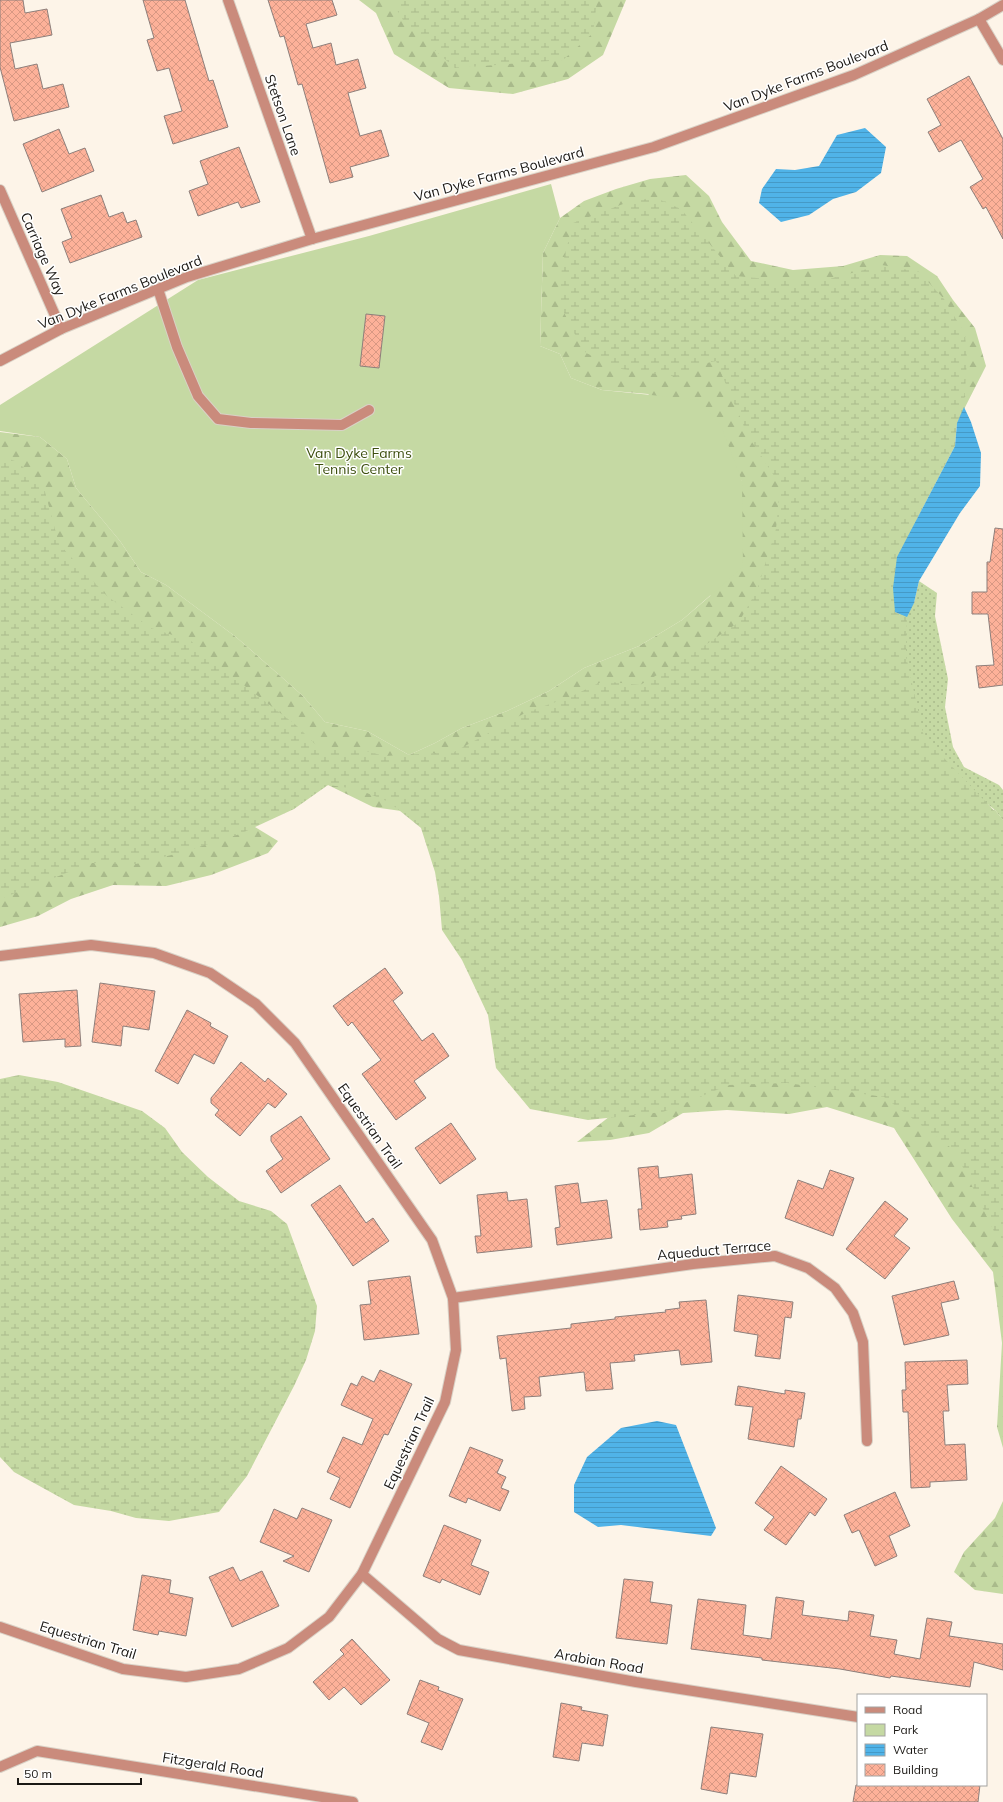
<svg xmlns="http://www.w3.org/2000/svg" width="1003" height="1802" viewBox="0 0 1003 1802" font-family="Mulish,sans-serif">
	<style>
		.grass { fill: url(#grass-dots) }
		.forest { fill: url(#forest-firs) }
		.wetland { fill: url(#wetland-marsh) }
		.park { fill: #c5d9a3 }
		.water { fill: url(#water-rules) }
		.building { fill: url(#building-cross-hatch); stroke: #8d7f7b }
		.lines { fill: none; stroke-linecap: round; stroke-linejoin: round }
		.minor-casing { stroke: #d9d1c6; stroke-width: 12 }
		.minor { stroke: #ca8b7c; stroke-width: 10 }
		.labels { text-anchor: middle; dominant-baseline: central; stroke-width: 3; stroke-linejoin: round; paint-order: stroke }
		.street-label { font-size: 14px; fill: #1b1814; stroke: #fff }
		.park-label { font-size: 14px; fill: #3c4e0d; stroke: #fff }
	</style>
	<defs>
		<pattern id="grass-dots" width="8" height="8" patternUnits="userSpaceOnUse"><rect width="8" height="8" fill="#c5d9a3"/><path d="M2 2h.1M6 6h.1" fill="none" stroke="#a9ba8b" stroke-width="1.8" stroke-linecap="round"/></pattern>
		<pattern id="forest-firs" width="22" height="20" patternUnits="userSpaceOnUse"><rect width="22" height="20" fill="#c5d9a3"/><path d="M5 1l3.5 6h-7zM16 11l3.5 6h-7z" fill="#a9ba8b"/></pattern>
		<pattern id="wetland-marsh" width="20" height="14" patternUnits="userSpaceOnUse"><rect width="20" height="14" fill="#c5d9a3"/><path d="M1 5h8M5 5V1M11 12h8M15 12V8" fill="none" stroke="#a9ba8b"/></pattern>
		<pattern id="water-rules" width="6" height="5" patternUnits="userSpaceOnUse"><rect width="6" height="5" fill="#50b3e8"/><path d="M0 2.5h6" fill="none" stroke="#4599c6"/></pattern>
		<pattern id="building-cross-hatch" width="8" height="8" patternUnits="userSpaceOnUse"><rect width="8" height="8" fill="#fdb199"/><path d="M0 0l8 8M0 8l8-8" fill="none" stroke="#d89883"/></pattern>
	</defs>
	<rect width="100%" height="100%" fill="#fdf4e8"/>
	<!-- grass -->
	<polygon class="grass" points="919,581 937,593 935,616 948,679 945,707 953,747 964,767 999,785 1003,790 1003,820 995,810 816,668 914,603"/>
	<!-- forest -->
	<g class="forest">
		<polygon points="359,0 626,0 603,55 568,79 513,94 449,88 394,54 376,13"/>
		<polygon points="686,175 709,196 722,222 751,261 793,270 843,266 880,255 907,256 937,276 953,300 975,328 986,366 957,423 937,479 850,643 958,813 995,810 1003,820 401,811 373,807 328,785 303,793 0,741 0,432 40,437 67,459 76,488 120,541 141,572 166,585 236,637 303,696 325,722 367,731 409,755 435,743 462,728 507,711 549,691 584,668 639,646 682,620 710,596 741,523 742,481 648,394 602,390 571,378 560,354 540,346 543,253 560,218 584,201 616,189 650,179"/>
		<polygon points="0,787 211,823 255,827 278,841 268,853 211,875 166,886 113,885 71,899 38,916 0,927"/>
		<polygon points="1003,1027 1003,1448 997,1427 1002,1343 993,1272 952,1219 894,1128 827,1107 789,1114 727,1110 683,1113 649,1133 610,1140 577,1142 642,1091"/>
		<polygon points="1003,1501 1003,1594 975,1590 954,1572 964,1552 995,1518"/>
	</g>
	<!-- wetland -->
	<g class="wetland">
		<polygon points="391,0 597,0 593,33 563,60 455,68 406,25"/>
		<polygon points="654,197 681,209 736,276 775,280 829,279 882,265 919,272 944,299 965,334 967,359 964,407 957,423 955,446 917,519 895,612 907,617 906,656 924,737 1003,820 1003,1250 955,1151 884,1097 787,1083 729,1085 663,1112 588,1120 530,1109 496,1068 488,1015 462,960 442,930 439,896 435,872 421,828 389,802 357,789 328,785 294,809 240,834 183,852 136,864 92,863 0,899 0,456 18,462 44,488 59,544 107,596 151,628 191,641 225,671 296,725 319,748 365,751 385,756 454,752 525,713 572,696 603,681 640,685 686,658 739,622 757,590 776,529 780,485 748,436 716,361 698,365 678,377 621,369 586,353 573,331 559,302 562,266 573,223 623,204"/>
		<polygon points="19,1075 58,1082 142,1111 165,1128 182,1152 208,1177 239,1201 271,1211 287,1224 317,1306 315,1331 306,1360 294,1386 247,1476 219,1512 169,1521 136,1518 111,1511 74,1505 14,1472 0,1457 0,1079"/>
	</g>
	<!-- park -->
	<polygon class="park" points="551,184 560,218 543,253 540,346 560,354 571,378 602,390 700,400 721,426 742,481 743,567 682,620 639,646 584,668 549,691 507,711 462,728 435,743 409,755 367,731 325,722 303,696 236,637 166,585 141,572 120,541 76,488 67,459 40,437 0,431 0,405 198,280 369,236"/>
	<!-- water -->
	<g class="water">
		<polygon points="865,128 886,147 881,173 856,192 833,199 809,215 781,222 759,203 762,189 776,169 795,170 819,166 837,135"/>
		<polygon points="964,407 971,422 981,453 980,486 960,513 919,581 914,603 907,617 895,612 893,588 897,557 955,446 957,423"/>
		<polygon points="657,1421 676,1425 716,1528 711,1536 621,1525 598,1527 574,1512 574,1485 587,1457 621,1428"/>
	</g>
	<!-- building -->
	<g class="building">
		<polygon points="0,0 23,0 25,13 47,9 52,35 10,43 15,69 37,64 43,89 63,84 69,107 14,121 0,67"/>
		<polygon points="143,0 185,0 209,81 213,80 228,127 173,144 164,116 182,111 169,68 157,71 147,40 154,38"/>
		<polygon points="268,0 332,0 337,15 306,24 313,48 331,43 336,65 358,59 366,88 348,93 360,136 381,130 389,156 350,167 353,177 330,183 302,84 298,85 284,36 280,37"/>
		<polygon points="969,76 1003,139 1003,239 986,207 983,209 970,187 983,179 961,140 939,152 928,132 941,125 927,99"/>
		<polygon points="59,129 69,154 85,148 94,171 42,192 23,144"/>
		<polygon points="239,147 260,202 241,208 238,202 198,216 189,191 208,184 200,161"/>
		<polygon points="101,195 109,217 123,212 127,223 136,220 142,237 70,263 62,242 72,238 61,209"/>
		<polygon points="366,314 385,316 379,368 360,366"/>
		<polygon points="995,528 1003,529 1003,685 979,688 976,666 994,665 988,614 972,614 972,592 987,592 987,562 990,562"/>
		<polygon points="385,968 403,993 393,1001 422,1041 433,1033 449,1056 414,1081 426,1098 396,1120 362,1074 381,1060 352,1022 348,1026 333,1006"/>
		<polygon points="100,983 155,991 149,1030 123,1026 121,1046 92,1042"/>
		<polygon points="77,990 81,1046 65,1047 65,1039 23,1042 19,994"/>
		<polygon points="187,1010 211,1023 210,1026 228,1036 214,1064 194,1054 178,1084 155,1071"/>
		<polygon points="241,1062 265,1082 268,1078 287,1094 275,1108 268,1103 240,1136 215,1115 219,1110 211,1103 211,1098"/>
		<polygon points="301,1116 330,1159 281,1193 266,1171 283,1159 271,1141 271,1136"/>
		<polygon points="451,1123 476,1159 440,1184 415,1148"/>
		<polygon points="658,1166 659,1178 692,1174 696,1214 681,1216 682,1219 667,1221 668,1227 640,1230 638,1209 642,1209 638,1168"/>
		<polygon points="830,1170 854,1178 833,1236 785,1218 798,1180 823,1189"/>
		<polygon points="578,1183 581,1203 607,1200 612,1238 557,1245 555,1228 560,1227 555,1186"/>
		<polygon points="340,1185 366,1223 373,1218 389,1241 353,1266 311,1205"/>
		<polygon points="507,1192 508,1201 527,1199 532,1247 477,1253 475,1236 481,1236 477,1195"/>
		<polygon points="885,1201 908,1219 894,1236 910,1248 885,1279 846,1249"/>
		<polygon points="410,1276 419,1334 364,1340 360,1305 371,1304 368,1281"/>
		<polygon points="954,1281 959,1299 941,1303 949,1335 904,1345 892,1296"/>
		<polygon points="738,1295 793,1302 791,1318 785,1317 780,1359 755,1356 758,1335 734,1331"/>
		<polygon points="706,1300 712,1362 681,1365 679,1350 634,1355 635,1361 610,1363 613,1389 586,1391 584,1372 539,1377 541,1396 524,1397 525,1409 512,1411 506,1358 500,1359 497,1336 571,1328 571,1324 615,1319 615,1317 666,1312 665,1310 680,1308 679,1302"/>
		<polygon points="967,1360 968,1384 947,1385 949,1411 943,1411 945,1445 965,1444 967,1480 930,1482 930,1487 911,1488 908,1412 903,1412 902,1390 906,1390 905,1362"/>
		<polygon points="380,1370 412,1384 388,1435 384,1434 350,1508 330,1499 340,1478 327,1472 343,1437 362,1445 373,1419 341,1405 351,1383 357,1386 362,1376 374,1382"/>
		<polygon points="738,1386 785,1394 785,1390 805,1393 801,1419 798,1419 794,1447 748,1439 753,1407 735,1405"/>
		<polygon points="470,1447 503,1460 497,1473 506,1477 501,1488 509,1491 500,1511 468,1498 466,1503 449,1496"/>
		<polygon points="781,1466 827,1499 815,1516 810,1512 786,1545 764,1530 774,1517 755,1503"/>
		<polygon points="895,1492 910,1526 889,1536 897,1556 875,1566 859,1530 852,1533 844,1515"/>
		<polygon points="302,1508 332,1520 309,1572 283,1561 294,1556 260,1542 274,1509 297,1519"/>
		<polygon points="444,1525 481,1540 471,1565 489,1572 480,1595 442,1579 440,1583 423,1576"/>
		<polygon points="233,1567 240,1581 262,1571 279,1606 232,1627 209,1577"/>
		<polygon points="142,1575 171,1580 169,1593 193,1598 186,1636 159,1631 158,1635 133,1630"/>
		<polygon points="624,1579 653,1582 650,1602 672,1605 667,1644 616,1638"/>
		<polygon points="776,1597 804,1601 802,1615 848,1621 849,1611 874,1615 870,1636 897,1640 894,1654 920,1659 927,1618 952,1622 949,1636 1003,1644 1003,1670 974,1662 970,1687 891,1676 890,1678 840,1669 762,1660 762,1658 691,1649 698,1599 746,1605 743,1635 771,1639"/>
		<polygon points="352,1639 390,1680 361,1705 344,1687 329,1700 313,1682 344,1654 340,1650"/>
		<polygon points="420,1680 439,1687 438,1690 463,1699 442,1750 421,1742 429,1723 407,1714"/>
		<polygon points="561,1703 582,1707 581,1710 608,1715 603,1746 582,1743 579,1761 553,1757"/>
		<polygon points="711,1727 763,1734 756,1777 730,1773 727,1794 701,1789"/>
		<polygon points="856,1785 980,1785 978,1802 853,1802"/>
	</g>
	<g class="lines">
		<defs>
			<g id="minor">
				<polyline points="228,0 312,239"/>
				<polyline points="979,19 1003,60"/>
				<polyline points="0,190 61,329"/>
				<polyline points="158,289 177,347 198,396 218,419 251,423 342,425 369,410"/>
				<polyline points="0,361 61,329 187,277 312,239 654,147 854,75 979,19 1003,5"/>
				<polyline points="0,956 91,945 154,953 210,973 256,1004 295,1043 432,1240 453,1298 456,1350 445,1402 362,1574 329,1617 288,1648 239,1669 186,1677 123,1669 0,1627"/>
				<polyline points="453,1298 693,1264 775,1256 808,1268 835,1288 853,1313 863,1342 867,1441"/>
				<polyline points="362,1574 438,1639 459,1650 636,1682 858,1717"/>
				<polyline points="0,1767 37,1751 353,1802"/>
			</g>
		</defs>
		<!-- minor casing -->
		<use href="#minor" class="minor-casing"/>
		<!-- minor -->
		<use href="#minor" class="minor"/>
	</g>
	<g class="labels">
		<!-- street labels -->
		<g class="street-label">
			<text transform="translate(806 76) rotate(-21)">Van Dyke Farms Boulevard</text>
			<text transform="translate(283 115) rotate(71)">Stetson Lane</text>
			<text transform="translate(499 174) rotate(-15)">Van Dyke Farms Boulevard</text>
			<text transform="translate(43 254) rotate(66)">Carriage Way</text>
			<text transform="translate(120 292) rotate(-22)">Van Dyke Farms Boulevard</text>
			<text transform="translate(370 1126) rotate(55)">Equestrian Trail</text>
			<text transform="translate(714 1250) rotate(-5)">Aqueduct Terrace</text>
			<text transform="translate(409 1443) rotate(-65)">Equestrian Trail</text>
			<text transform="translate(88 1640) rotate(17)">Equestrian Trail</text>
			<text transform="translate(599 1661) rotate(10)">Arabian Road</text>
			<text transform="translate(213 1765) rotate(9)">Fitzgerald Road</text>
		</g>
		<!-- park labels -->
		<g class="park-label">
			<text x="359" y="453">Van Dyke Farms<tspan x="359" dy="16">Tennis Center</tspan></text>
		</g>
	</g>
	<!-- legend -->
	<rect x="857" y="1694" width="130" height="92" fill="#ffffff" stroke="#a4a3a1"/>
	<rect x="865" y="1707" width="20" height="6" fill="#ca8b7c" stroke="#a4a3a1"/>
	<text x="893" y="1714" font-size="12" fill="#1b1814">Road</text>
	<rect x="865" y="1724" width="20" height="12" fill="#c5d9a3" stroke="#a4a3a1"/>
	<text x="893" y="1734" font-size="12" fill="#1b1814">Park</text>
	<rect x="865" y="1744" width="20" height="12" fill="url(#water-rules)" stroke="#a4a3a1"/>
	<text x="893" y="1754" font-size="12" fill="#1b1814">Water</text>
	<rect x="865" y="1764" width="20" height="12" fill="url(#building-cross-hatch)" stroke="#a4a3a1"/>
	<text x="893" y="1774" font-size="12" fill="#1b1814">Building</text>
	<!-- scale -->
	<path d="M18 1778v6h123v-6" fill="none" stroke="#1b1814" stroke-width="2"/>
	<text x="24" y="1778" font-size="12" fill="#1b1814" stroke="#ffffff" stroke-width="3" paint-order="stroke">50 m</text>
</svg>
